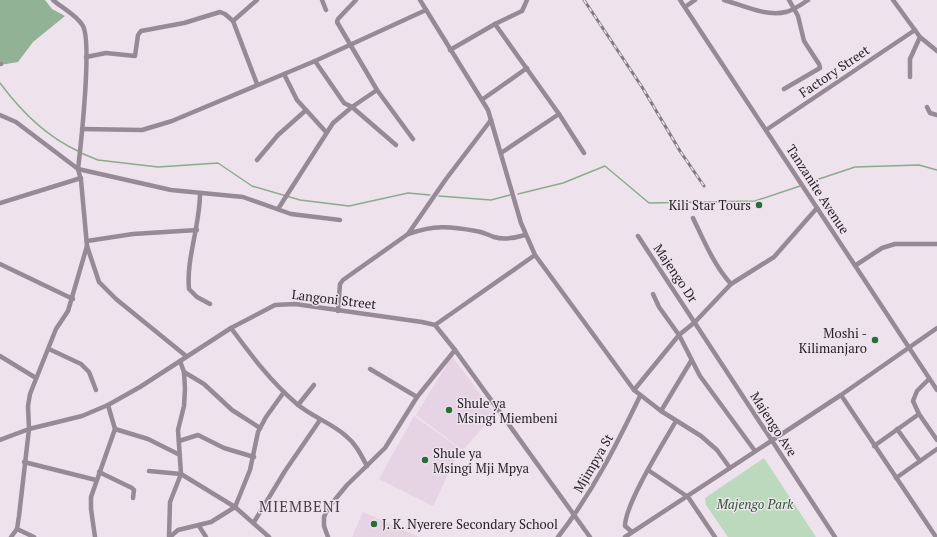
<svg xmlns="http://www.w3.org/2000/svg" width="937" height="537" viewBox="0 0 937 537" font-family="'PT Serif',serif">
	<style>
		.built { fill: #e6d4e4 }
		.green { fill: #bbd9bd }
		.forest { fill: #91b294 }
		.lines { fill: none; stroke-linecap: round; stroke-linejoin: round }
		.stream { stroke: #8bab8e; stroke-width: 1.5 }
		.street { stroke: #978995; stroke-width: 4.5 }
		.rail-casing { stroke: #837b82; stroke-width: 3 }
		.rail { stroke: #eee2ed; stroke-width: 1.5; stroke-dasharray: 4.5; stroke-linecap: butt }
		.poi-dot { fill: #2a6d37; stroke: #eee2ed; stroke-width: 1.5 }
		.labels { text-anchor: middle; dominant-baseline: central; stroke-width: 3; stroke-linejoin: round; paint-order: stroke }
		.street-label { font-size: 13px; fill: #272327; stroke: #eee2ed }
		.poi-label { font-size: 13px; fill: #272327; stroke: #eee2ed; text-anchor: start }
		.park-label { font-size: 13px; font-style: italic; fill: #285a31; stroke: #eee2ed }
		.quarter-label { font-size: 15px; letter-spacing: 1px; fill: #493f47; stroke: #eee2ed }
	</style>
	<rect width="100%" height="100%" fill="#eee2ed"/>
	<!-- built -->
	<g class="built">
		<polygon points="452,356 495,414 463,450 416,415"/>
		<polygon points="414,416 460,449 433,506 379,479"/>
		<polygon points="363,512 419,537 352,537"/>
	</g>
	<!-- green -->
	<polygon class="green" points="764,458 816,537 728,537 706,505 705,498"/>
	<!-- forest -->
	<polygon class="forest" points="0,0 45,0 52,9 65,16 33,42 18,62 0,65"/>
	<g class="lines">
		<!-- stream -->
		<g class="stream">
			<path d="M0,83C20,110 47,137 78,151"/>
			<polyline points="81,153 98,160 158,167 218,163 252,186 300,200 349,206 408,193 430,195"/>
			<polyline points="810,182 855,167 919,165 937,170"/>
			<polyline points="518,194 563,183 605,166 649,203 755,201 800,186"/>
			<polyline points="439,196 491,200 510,195"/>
		</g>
		<!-- street -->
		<g class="street">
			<path d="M53,0C62,8 77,15 83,26C92,43 81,144 78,169L81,180L87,246L99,282L116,299L186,356"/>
			<polyline points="322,0 326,10"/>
			<polyline points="356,0 338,19 337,22 377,90 413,139"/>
			<polyline points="420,0 488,110 521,223 535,255 634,390 661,411 701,436 717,450 730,468"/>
			<polyline points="680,0 937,390"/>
			<path d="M724,0C742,5 766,17 786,12C794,10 801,5 808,0"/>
			<polyline points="893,0 920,37 937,51"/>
			<polyline points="685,7 695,0"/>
			<polyline points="233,21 257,0"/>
			<polyline points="495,24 559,114 584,153"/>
			<polyline points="450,50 495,24 522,11 527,0"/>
			<polyline points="86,57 106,53 135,56 138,35 141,31 184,23 220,12 225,14 233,21 257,84"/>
			<polyline points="315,61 344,103 352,107 396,145"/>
			<polyline points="0,64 1,64"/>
			<polyline points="284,74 297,100 326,132"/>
			<polyline points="910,77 910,59 920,37"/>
			<polyline points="784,89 820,68 819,64 804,41 798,16 789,0"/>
			<polyline points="483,99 527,68"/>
			<polyline points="927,107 930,113 937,115"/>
			<polyline points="0,115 16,122 78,169 171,190 243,197 291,214 340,220"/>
			<polyline points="82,129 142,130 172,121 315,61 426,10"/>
			<polyline points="766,130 915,30"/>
			<polyline points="501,153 559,114"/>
			<polyline points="257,160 278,135 305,111"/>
			<path d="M200,193C200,226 186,259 189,289L197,297L210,304"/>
			<polyline points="0,203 81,178"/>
			<polyline points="278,209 333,123 352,107 377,90"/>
			<path d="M693,218C704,241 714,265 731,284"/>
			<path d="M408,234C434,225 449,226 476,231C483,232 488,235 494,237C504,240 515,238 525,235"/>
			<polyline points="638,236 835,537"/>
			<polyline points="87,241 133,234 197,230"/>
			<polyline points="0,264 73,299"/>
			<polyline points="856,265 882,248 895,244 937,244"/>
			<polyline points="653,294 659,307 679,335 700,376 755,451"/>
			<polyline points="338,311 340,284 343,280 408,234 446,179 491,120"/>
			<polyline points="435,325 535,255"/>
			<path d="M231,328C251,355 271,382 297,404C312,417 332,423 346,436C356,444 361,455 367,466"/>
			<polyline points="49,349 81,364 89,372 96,390"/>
			<polyline points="0,356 36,378"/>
			<polyline points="370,369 417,397"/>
			<polyline points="184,372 204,384 232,410 260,428"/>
			<polyline points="929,379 917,391 913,401 919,414 937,440"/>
			<polyline points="634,390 679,335 695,322 731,284 774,257 817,208"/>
			<polyline points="841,395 936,537"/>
			<polyline points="298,405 314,385"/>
			<polyline points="661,411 691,361"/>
			<polyline points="115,429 148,439 180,455"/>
			<polyline points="897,429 920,461"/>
			<polyline points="0,440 29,429 82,416 108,405 140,387 231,328 275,305 295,304 422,322 435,325 455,350 590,537"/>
			<polyline points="179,441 198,435 224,448 254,457"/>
			<polyline points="874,446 919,414"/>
			<polyline points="24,462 96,480"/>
			<polyline points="648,470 688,497 715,537"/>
			<polyline points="149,471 181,474 235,507 269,537"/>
			<polyline points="99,472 132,488 134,490 133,498"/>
			<polyline points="896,478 937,449"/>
			<polyline points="254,522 285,471 320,420"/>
			<polyline points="199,526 206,537"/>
			<polyline points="17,529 34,537"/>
			<path d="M632,532L625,526C625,504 664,442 676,421"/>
			<polyline points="11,537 17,529 19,516 29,429 28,406 30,394 56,329 68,311 87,246"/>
			<polyline points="95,537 91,509 91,497 115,429 108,405"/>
			<polyline points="169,537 170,502 181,474 178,430 184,406 185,389 184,372 180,361"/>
			<polyline points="170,537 178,530 211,522 235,507 250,470 258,432 266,417 284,392"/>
			<polyline points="328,537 324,526 324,517 328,508 347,485 385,448 417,397 455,350"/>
			<path d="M558,537C592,493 616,446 640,396"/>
			<polyline points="625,537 841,395 937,328"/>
		</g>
		<defs>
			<polyline id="rail" points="584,0 642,87 680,151 704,186"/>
		</defs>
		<!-- rail casing -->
		<use href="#rail" class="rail-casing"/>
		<!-- rail -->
		<use href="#rail" class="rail"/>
	</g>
	<!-- markers -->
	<g class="poi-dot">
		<circle cx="759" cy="205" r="4"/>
		<circle cx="875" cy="340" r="4"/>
		<circle cx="449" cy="410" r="4"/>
		<circle cx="425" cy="460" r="4"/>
		<circle cx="374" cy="524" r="4"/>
	</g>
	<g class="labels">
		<!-- street labels -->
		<g class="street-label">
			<text transform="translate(834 71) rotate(-34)">Factory Street</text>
			<text transform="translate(818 189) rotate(57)">Tanzanite Avenue</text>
			<text transform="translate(676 273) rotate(56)">Majengo Dr</text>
			<text transform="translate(334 299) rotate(7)">Langoni Street</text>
			<text transform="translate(774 424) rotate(57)">Majengo Ave</text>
			<text transform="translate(593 463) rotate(-60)">Mjimpya St</text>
		</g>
		<!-- poi labels -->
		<g class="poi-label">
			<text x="751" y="205" text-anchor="end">Kili Star Tours</text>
			<text x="867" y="333" text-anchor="end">Moshi -<tspan x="867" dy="15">Kilimanjaro</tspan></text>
			<text x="457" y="403">Shule ya<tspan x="457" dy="15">Msingi Miembeni</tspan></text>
			<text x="433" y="453">Shule ya<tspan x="433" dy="15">Msingi Mji Mpya</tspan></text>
			<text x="382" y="524">J. K. Nyerere Secondary School</text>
		</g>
		<!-- park labels -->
		<g class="park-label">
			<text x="755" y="504">Majengo Park</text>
		</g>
		<!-- quarter labels -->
		<g class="quarter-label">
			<text x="300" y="506">MIEMBENI</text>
		</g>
	</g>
</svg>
